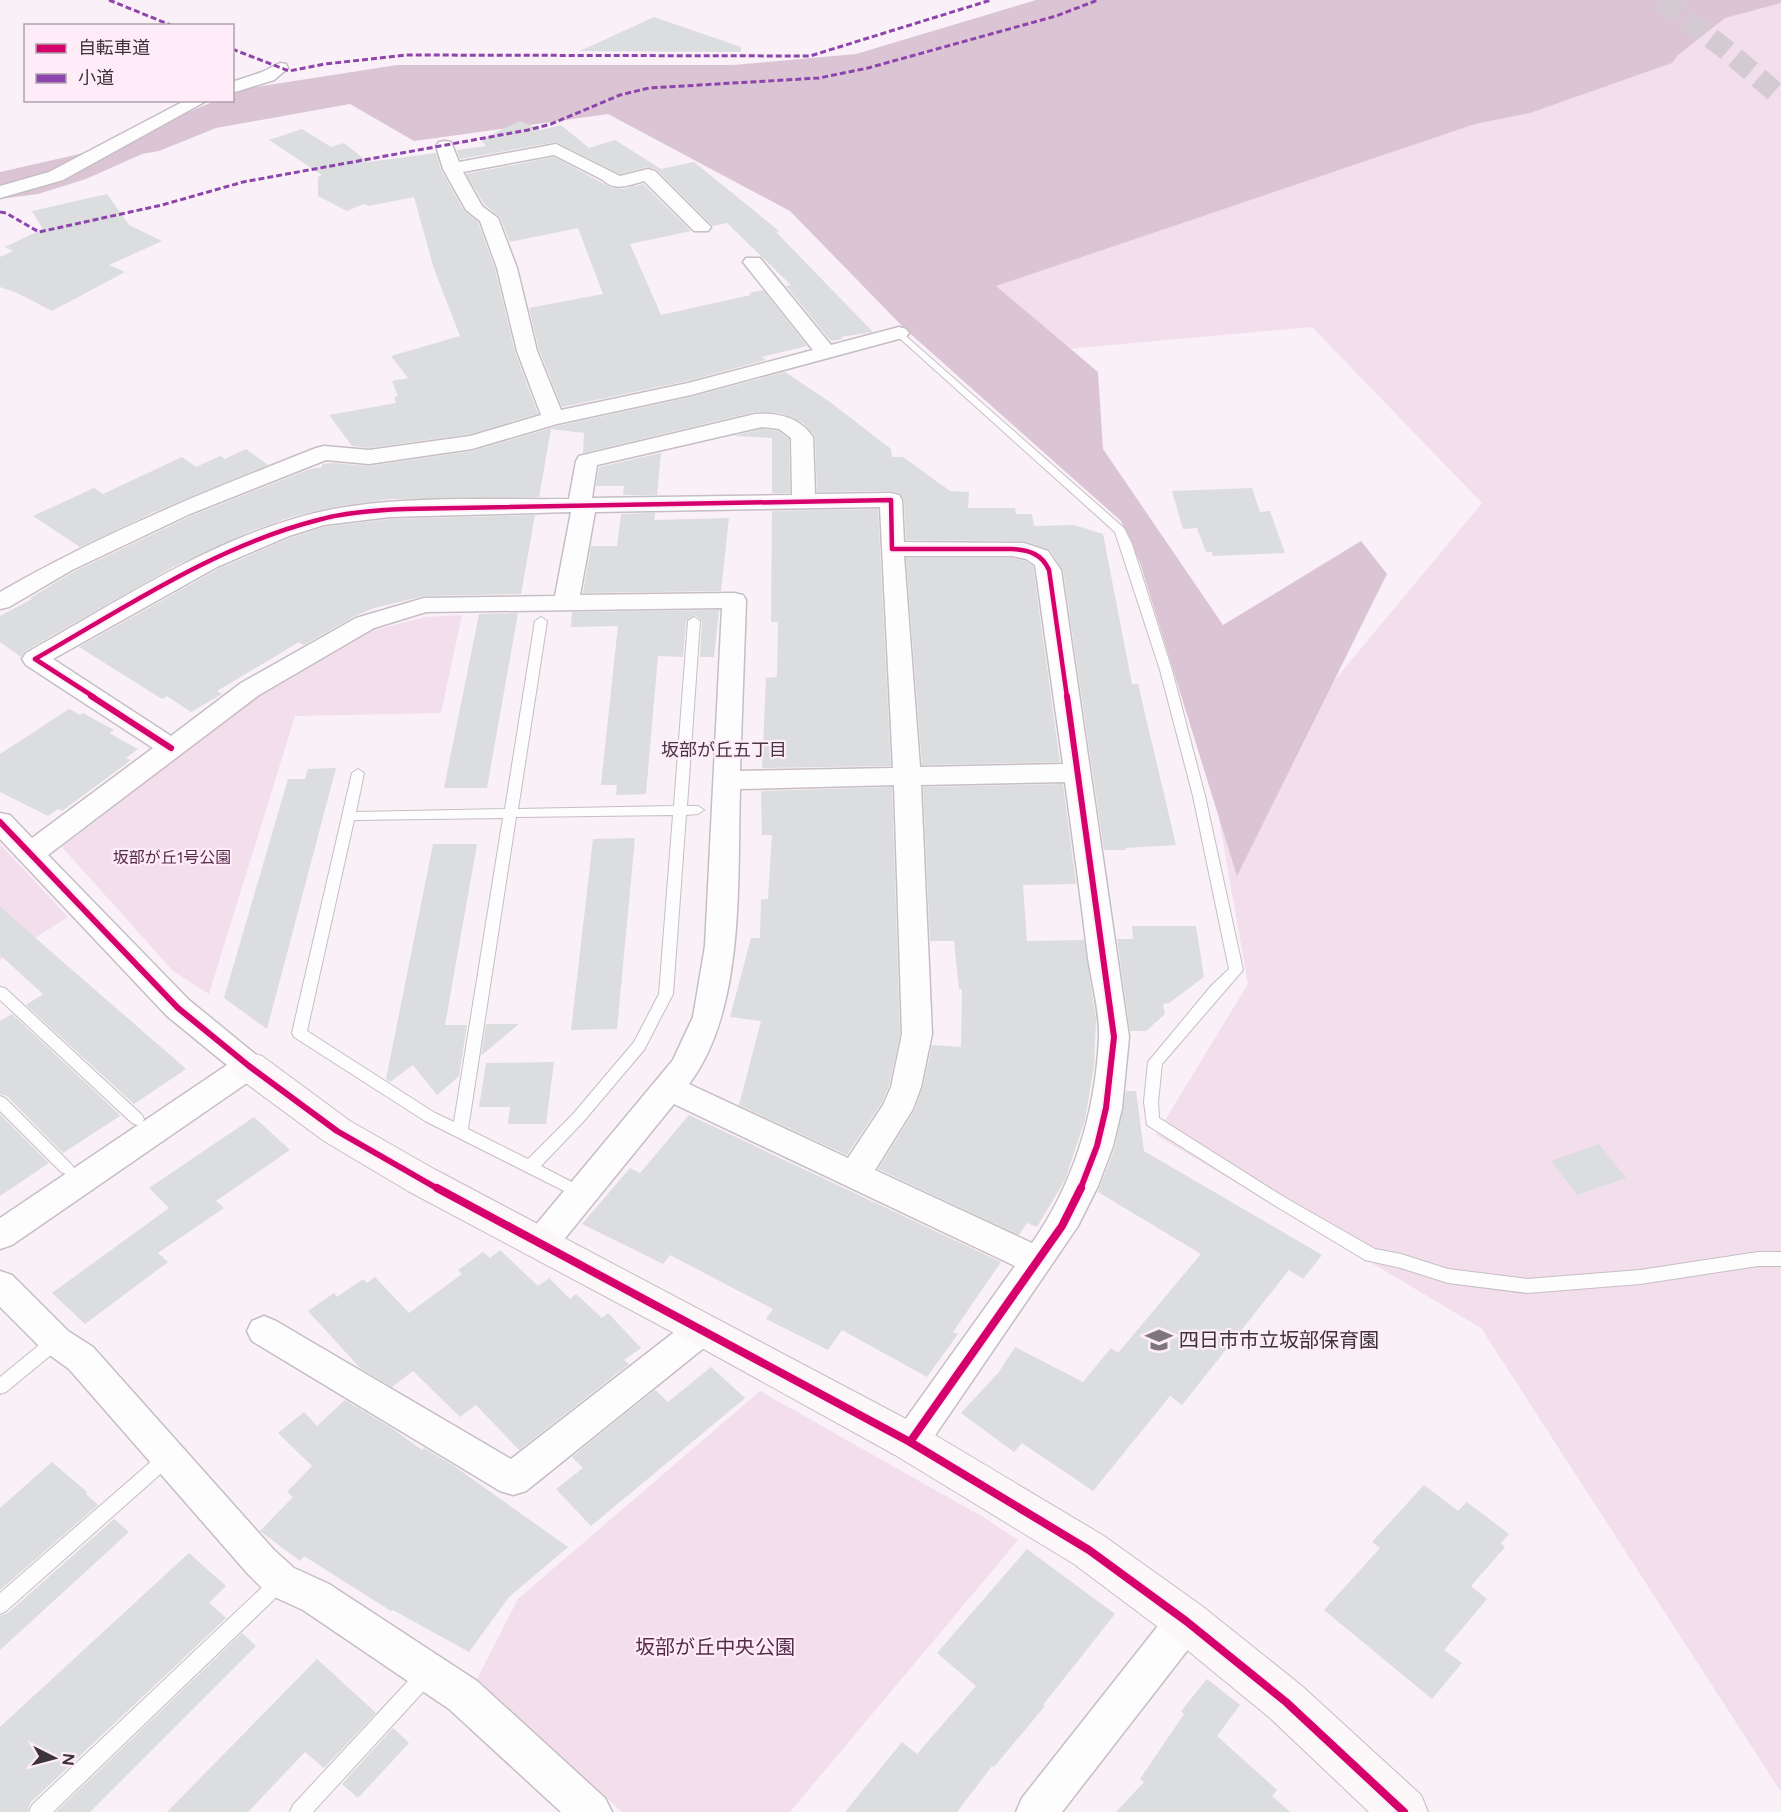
<svg xmlns="http://www.w3.org/2000/svg" width="1781" height="1812" viewBox="0 0 1781 1812" font-family="Figtree,'Noto Sans JP',sans-serif">
	<style>
		.green { fill: #f3deec }
		.forest { fill: #dbc5d4 }
		.building { fill: #dbdddf }
		.lines { fill: none; stroke-linecap: round; stroke-linejoin: round }
		.highway-tunnel { stroke: #d4cad1; stroke-width: 21; stroke-dasharray: 21 10; stroke-linecap: butt }
		.lane-casing { stroke: #c6bec4; stroke-width: 2 }
		.street-casing { stroke: #c6bec4; stroke-width: 3 }
		.secondary-casing { stroke: #c6bec4; stroke-width: 2 }
		.lane { fill: #fefdfe; fill-rule: evenodd }
		.street { fill: #fefdfe; fill-rule: evenodd }
		.secondary { fill: #fcf8fa; fill-rule: evenodd }
		.quiet { stroke: #8e44ad; stroke-width: 3; stroke-dasharray: 6 3; stroke-linecap: butt }
		.cycleway-far2-casing { stroke: #feecf8; stroke-width: 8 }
		.cycleway-far1-casing { stroke: #feecf8; stroke-width: 10 }
		.cycleway-casing { stroke: #feecf8; stroke-width: 11 }
		.cycleway-far2 { stroke: #d6006c; stroke-width: 4.5 }
		.cycleway-far1 { stroke: #d6006c; stroke-width: 6 }
		.cycleway { stroke: #d6006c; stroke-width: 8 }
		.labels { text-anchor: middle; dominant-baseline: central; stroke-width: 4.5; stroke-linejoin: round; paint-order: stroke }
		.park-label { font-size: 16px; fill: #572c4b; stroke: #feecf8 }
		.neighbourhood-label { font-size: 18px; fill: #473642; stroke: #feecf8 }
		.near-poi-label { font-size: 20px; fill: #3c3439; stroke: #feecf8; text-anchor: start }
		.near-park-label { font-size: 20px; fill: #572c4b; stroke: #feecf8 }
	</style>
	<rect width="100%" height="100%" fill="#faf0f7"/>
	<!-- green -->
	<g class="green">
		<polygon points="1745,0 1781,0 1781,1792 1481,1328 1156,1135 1248,984 1219,819 1482,503 1312,327 1045,351 982,287"/>
		<polygon points="462,615 441,713 295,716 209,994 173,971 62,847 259,695 371,631 425,617"/>
		<polygon points="0,844 68,917 0,960"/>
		<polygon points="760,1391 983,1517 1018,1540 790,1812 622,1812 477,1679 518,1599"/>
	</g>
	<!-- forest -->
	<polygon class="forest" points="1036,0 1781,0 1781,3 1725,18 1678,55 1672,63 1530,113 1475,124 996,286 1098,372 1103,449 1223,625 1361,541 1387,574 1237,876 1140,563 1121,521 905,329 790,211 608,114 414,141 350,104 216,128 159,151 142,154 86,179 38,194 0,199 0,172 97,150 215,101 232,100 233,93 243,89 397,65 733,65 856,54"/>
	<!-- building -->
	<g class="building">
		<polygon points="654,17 741,47 741,52 580,51"/>
		<polygon points="520,121 541,130 561,125 589,148 615,140 661,169 694,162 779,231 776,232 873,332 841,337 843,339 831,341 786,286 791,285 762,257 727,223 713,226 656,169 647,167 620,174 556,142 460,159 457,150 486,146 481,140"/>
		<polygon points="302,129 331,147 344,143 368,162 436,153 441,170 464,211 478,222 495,269 515,352 538,414 470,434 369,448 352,446 329,415 396,403 394,397 398,396 392,381 408,378 391,356 460,336 434,269 414,197 369,206 364,204 347,211 318,196 318,179 320,178 317,177 322,175 269,140"/>
		<polygon points="554,157 612,188 623,189 643,184 691,231 630,244 661,315 751,295 749,293 763,290 807,346 761,357 766,360 687,381 562,407 539,350 529,308 603,294 578,228 510,242 500,217 484,204 466,174"/>
		<polygon points="107,194 129,225 162,241 109,265 125,272 52,311 17,293 0,287 0,257 13,251 5,247 43,229 32,211"/>
		<polygon points="785,372 830,402 891,449 892,457 903,457 950,491 969,492 968,508 1015,508 1016,514 1032,514 1034,526 1074,525 1103,534 1132,684 1138,684 1176,845 1126,848 1126,850 1104,850 1063,570 1050,550 1024,541 906,540 904,500 900,493 891,491 817,492 815,436 803,423 781,413 754,412 583,453 584,433 551,429 539,497 391,499 333,507 291,517 251,531 173,567 25,651 21,657 0,642 0,616 32,599 30,598 73,572 191,516 310,469 322,467 322,464 333,463 369,466 472,451 558,426 691,397"/>
		<polygon points="762,429 778,431 789,439 790,493 772,493 772,438 733,436"/>
		<polygon points="246,449 268,465 154,512 80,547 33,516 94,488 103,494 182,457 196,467 220,456 225,459"/>
		<polygon points="661,453 657,495 623,495 624,486 596,486 599,467"/>
		<polygon points="1252,488 1260,512 1270,511 1285,553 1213,556 1212,552 1206,552 1197,528 1183,529 1172,491"/>
		<polygon points="878,509 891,766 762,768 766,678 777,677 778,622 771,622 772,511"/>
		<polygon points="655,513 654,520 729,518 721,591 583,593 591,546 617,546 621,514"/>
		<polygon points="535,515 521,594 424,596 374,608 355,616 304,645 299,642 217,691 222,694 191,712 167,696 162,699 79,647 218,569 290,538 324,527 390,519"/>
		<polygon points="906,558 1012,558 1025,561 1033,566 1060,762 922,765"/>
		<polygon points="719,610 714,657 700,657 702,621 695,615 686,621 683,657 658,656 646,794 616,795 617,785 601,785 618,626 571,627 572,612"/>
		<polygon points="518,613 487,788 444,788 479,614"/>
		<polygon points="69,709 80,715 83,713 114,730 109,733 138,749 126,758 131,760 62,811 58,809 48,816 0,792 0,754"/>
		<polygon points="336,768 267,1029 224,998 288,779 305,779 308,769"/>
		<polygon points="1063,784 1076,884 1023,885 1027,941 1084,940 1096,1019 1094,1066 1085,1120 1065,1180 1037,1227 1027,1223 1019,1235 878,1169 915,1110 923,1087 932,1045 961,1047 962,989 959,989 954,941 930,941 923,787"/>
		<polygon points="892,787 900,1035 889,1086 881,1104 847,1155 739,1105 761,1021 730,1017 751,938 760,938 761,899 768,899 772,835 762,835 761,791"/>
		<polygon points="635,838 617,1029 571,1030 593,839"/>
		<polygon points="433,844 477,844 445,1025 467,1025 459,1076 437,1095 413,1065 390,1082 386,1079"/>
		<polygon points="0,907 186,1069 134,1104 26,1005 43,994 0,955"/>
		<polygon points="1132,926 1196,926 1204,977 1169,1003 1163,1004 1165,1014 1146,1031 1130,1031 1117,939 1133,939"/>
		<polygon points="12,1014 119,1114 120,1116 63,1153 7,1096 0,1094 0,1021"/>
		<polygon points="486,1024 519,1024 481,1056"/>
		<polygon points="554,1062 546,1124 508,1124 510,1107 479,1107 486,1063"/>
		<polygon points="1126,1091 1136,1091 1144,1151 1322,1255 1303,1279 1289,1270 1182,1405 1170,1396 1093,1491 1022,1443 1014,1452 961,1413 999,1372 1015,1347 1083,1382 1111,1348 1118,1353 1201,1254 1098,1192 1115,1147"/>
		<polygon points="0,1114 49,1163 0,1196"/>
		<polygon points="689,1115 1001,1262 953,1332 958,1334 927,1377 842,1330 828,1350 766,1319 773,1309 670,1255 663,1264 582,1224 630,1168 640,1173"/>
		<polygon points="254,1117 290,1150 216,1201 224,1208 158,1253 168,1262 85,1324 52,1293 169,1208 149,1188"/>
		<polygon points="1599,1144 1626,1178 1577,1195 1551,1161"/>
		<polygon points="500,1250 538,1286 549,1278 570,1299 576,1294 602,1318 608,1313 641,1348 624,1360 629,1364 519,1450 476,1405 460,1417 413,1371 392,1387 360,1368 308,1311 334,1293 337,1297 363,1279 367,1283 375,1277 409,1313 462,1274 458,1270 483,1252 490,1258"/>
		<polygon points="711,1367 745,1398 591,1526 556,1489 583,1468 572,1457 655,1390 668,1402"/>
		<polygon points="345,1400 393,1429 422,1450 424,1448 451,1464 568,1547 509,1597 469,1652 393,1610 391,1611 304,1556 300,1561 260,1531 293,1497 287,1492 312,1466 278,1433 304,1412 317,1426"/>
		<polygon points="52,1462 87,1492 86,1494 98,1505 0,1590 0,1508"/>
		<polygon points="1424,1485 1458,1511 1467,1502 1509,1534 1501,1543 1505,1547 1471,1586 1487,1599 1444,1650 1462,1663 1432,1699 1324,1610 1380,1548 1372,1542"/>
		<polygon points="114,1519 129,1532 0,1650 0,1616 8,1613"/>
		<polygon points="1027,1549 1115,1614 1043,1705 1045,1706 994,1767 992,1766 957,1812 845,1812 902,1742 917,1754 976,1686 937,1653"/>
		<polygon points="189,1553 226,1586 209,1603 226,1618 30,1803 27,1812 0,1812 0,1727"/>
		<polygon points="242,1633 256,1646 90,1812 56,1812"/>
		<polygon points="317,1659 376,1713 324,1768 305,1752 248,1812 167,1812"/>
		<polygon points="1207,1679 1240,1705 1217,1736 1277,1790 1272,1796 1290,1812 1116,1812 1144,1782 1140,1779 1184,1714 1181,1711"/>
		<polygon points="393,1728 409,1743 358,1798 342,1784"/>
	</g>
	<g class="lines">
		<!-- highway-tunnel -->
		<polyline class="highway-tunnel" points="1662,0 1724,48 1781,97"/>
		<defs>
			<g id="lane">
				<polygon points="899,330 1124,528 1132,544 1172,670 1205,796 1243,970 1162,1064 1158,1102 1159,1118 1284,1197 1375,1249 1401,1254 1448,1269 1527,1279 1640,1270 1758,1252 1781,1252 1781,1266 1758,1266 1640,1284 1527,1293 1448,1283 1401,1268 1365,1260 1274,1205 1147,1125 1144,1102 1148,1062 1211,986 1229,969 1193,796 1160,670 1115,532 896,335 894,333"/>
				<path d="M541,617L547,621L518,809L674,806L688,621L694,617L700,621L687,806H698L704,810L698,814L686,815L673,994L644,1050L583,1122L541,1166L587,1190L590,1194L587,1198L582,1200L425,1121L294,1037L292,1033L352,773L358,769L364,773L356,812L505,809L535,621ZM673,815L659,994L634,1042L573,1114L528,1159L468,1129L516,817ZM503,818L454,1122L435,1113L307,1031L354,820Z"/>
				<polygon points="0,987 5,988 142,1115 144,1119 142,1123 137,1125 132,1123 0,1000"/>
				<polygon points="0,1096 5,1098 71,1164 74,1168 71,1172 66,1174 61,1172 0,1111"/>
				<polygon points="56,1334 62,1336 64,1341 62,1346 6,1392 0,1394 0,1377 50,1336"/>
				<polygon points="168,1449 174,1452 177,1457 174,1462 6,1611 0,1614 0,1593 162,1452"/>
				<polygon points="280,1574 286,1576 289,1582 286,1588 53,1812 29,1812 32,1805 274,1576"/>
				<polygon points="427,1665 434,1668 436,1674 434,1680 313,1812 290,1812 293,1805 420,1668"/>
			</g>
			<g id="street">
				<polygon points="280,63 286,64 288,68 274,80 232,93 232,82 262,72"/>
				<polygon points="186,100 208,100 63,180 0,198 0,186 49,172"/>
				<path d="M445,141L451,142L459,162L556,144L620,176L648,169L655,171L711,227L708,231H694L644,181C629,185 615,192 603,180L554,155L463,172L482,206L498,218L517,268L537,351L561,410L688,383L813,350L743,262L746,258H760L831,345L899,327L906,329L909,333L906,337L691,395L557,424L472,449L369,464L326,460L190,514L72,570L9,607L0,609V592C102,533 207,491 316,448L324,446L369,450L470,436L541,415L517,351L497,268L480,221L466,210L443,169L436,146L439,142Z"/>
				<path d="M755,414C779,413 799,417 813,437L815,494L891,493L899,495L902,500L904,542L1024,543L1048,551L1061,570L1129,1037L1122,1108L1113,1146L1098,1186L1078,1226L923,1453L910,1458L897,1453L892,1442L897,1431L1015,1266L674,1104L553,1253L541,1257L529,1253L524,1243L529,1233L673,1060L693,1017L705,946L722,608L426,612L374,628L259,695L48,855L189,1000L260,1058L264,1066L260,1074L12,1245L0,1249V1218L227,1065L167,1016L0,839V813L10,815L32,838L153,748L26,665L22,659L26,653C123,599 222,531 333,509C408,495 492,500 569,499L576,461L579,456ZM762,427L779,429L791,438L792,495L592,498L597,465ZM880,507L893,768L740,771L746,600L743,595L734,593L580,595L595,512ZM571,512L555,596L424,598L356,618L241,683L171,736L53,659L217,567L289,536L324,525L390,517ZM904,556H1012L1026,559L1035,565L1063,764L920,767ZM1065,782C1073,841 1081,899 1088,958C1092,984 1100,1013 1099,1039C1095,1113 1074,1183 1032,1243L875,1170L913,1109L921,1087L932,1034L921,785ZM894,785L902,1034L891,1087L883,1105L848,1158L689,1084C746,1009 737,879 740,789Z"/>
				<polygon points="0,1271 12,1275 68,1331 93,1347 274,1550 294,1568 329,1584 477,1681 605,1798 612,1812 561,1812 449,1709 303,1610 268,1594 248,1574 69,1369 44,1351 0,1307"/>
				<polygon points="703,1314 715,1319 720,1329 715,1339 526,1491 513,1495 500,1491 252,1341 247,1331 252,1321 264,1316 276,1321 511,1459 691,1319"/>
				<polygon points="1186,1603 1200,1608 1205,1621 1200,1634 1062,1812 1016,1812 1022,1798 1172,1608"/>
			</g>
			<polygon id="secondary" points="249,1052 262,1056 350,1121 434,1169 925,1429 1104,1536 1202,1606 1302,1686 1421,1795 1428,1812 1369,1812 1270,1718 1170,1636 1074,1564 895,1455 689,1341 408,1191 324,1141 236,1076 231,1066 236,1056"/>
		</defs>
		<!-- lane casing -->
		<use href="#lane" class="lane-casing"/>
		<!-- street casing -->
		<use href="#street" class="street-casing"/>
		<!-- secondary casing -->
		<use href="#secondary" class="secondary-casing"/>
		<!-- lane -->
		<use href="#lane" class="lane"/>
		<!-- street -->
		<use href="#street" class="street"/>
		<!-- secondary -->
		<use href="#secondary" class="secondary"/>
		<!-- quiet -->
		<g class="quiet">
			<polyline points="109,0 173,26"/>
			<polyline points="232,49 289,71 325,64 406,55 810,56 991,0"/>
			<polyline points="0,212 6,213 39,232 162,205 243,182 528,130 551,124 620,95 649,88 819,78 868,68 1056,16 1098,0"/>
		</g>
		<defs>
			<path id="cycleway-far2" d="M94,697L35,659C126,607 216,546 318,520C346,512 376,510 405,509L891,500L892,549H1012C1029,550 1042,554 1049,570L1067,697"/>
			<g id="cycleway-far1">
				<polyline points="91,696 171,748"/>
				<polyline points="1067,696 1114,1037 1106,1108 1097,1146 1080,1190"/>
				<polyline points="0,822 178,1008 249,1066 337,1131 440,1190"/>
			</g>
			<g id="cycleway">
				<polyline points="437,1188 910,1442 1089,1550 1186,1621 1286,1702 1404,1812"/>
				<polyline points="910,1442 1062,1226 1081,1188"/>
			</g>
		</defs>
		<!-- cycleway-far2 casing -->
		<use href="#cycleway-far2" class="cycleway-far2-casing"/>
		<!-- cycleway-far1 casing -->
		<use href="#cycleway-far1" class="cycleway-far1-casing"/>
		<!-- cycleway casing -->
		<use href="#cycleway" class="cycleway-casing"/>
		<!-- cycleway-far2 -->
		<use href="#cycleway-far2" class="cycleway-far2"/>
		<!-- cycleway-far1 -->
		<use href="#cycleway-far1" class="cycleway-far1"/>
		<!-- cycleway -->
		<use href="#cycleway" class="cycleway"/>
	</g>
	<!-- icons -->
	<defs>
		<symbol id="school-bare" viewBox="-9 -9 18 18"><path d="M0-5L7-2L0 1L-7-2ZM-4 1L0 2.5L4 1V4Q0 6-4 4Z" fill="#7e767c" stroke="#feecf8" stroke-width="2.5" paint-order="stroke"/></symbol>
	</defs>
	<g fill-rule="evenodd">
		<use href="#school-bare" x="1140" y="1321" width="38" height="38"/>
	</g>
	<g class="labels">
		<!-- park labels -->
		<g class="park-label">
			<text x="172" y="857">坂部が丘1号公園</text>
		</g>
		<!-- neighbourhood labels -->
		<g class="neighbourhood-label">
			<text x="724" y="750">坂部が丘五丁目</text>
		</g>
		<!-- near-poi labels -->
		<g class="near-poi-label">
			<text x="1179" y="1340">四日市市立坂部保育園</text>
		</g>
		<!-- near-park labels -->
		<g class="near-park-label">
			<text x="715" y="1647">坂部が丘中央公園</text>
		</g>
	</g>
	<!-- legend -->
	<rect x="24" y="24" width="210" height="78" fill="#feecf8" stroke="#b0a2ac" stroke-width="1.5"/>
	<rect x="36" y="44" width="30" height="9" fill="#d6006c" stroke="#b0a2ac" stroke-width="1.5"/>
	<text x="78" y="54" font-size="18" fill="#3c3439">自転車道</text>
	<rect x="36" y="74" width="30" height="9" fill="#8e44ad" stroke="#b0a2ac" stroke-width="1.5"/>
	<text x="78" y="84" font-size="18" fill="#3c3439">小道</text>
	<!-- north arrow -->
	<g transform="translate(54 1758) rotate(96)" stroke="#feecf8" stroke-width="4.5" paint-order="stroke">
	<path d="M0-4.5L10 22L0 15L-10 22Z" fill="#3c3439"/>
	<text y="-9" font-size="16" font-weight="bold" text-anchor="middle" fill="#3c3439">N</text>
	</g>
</svg>
